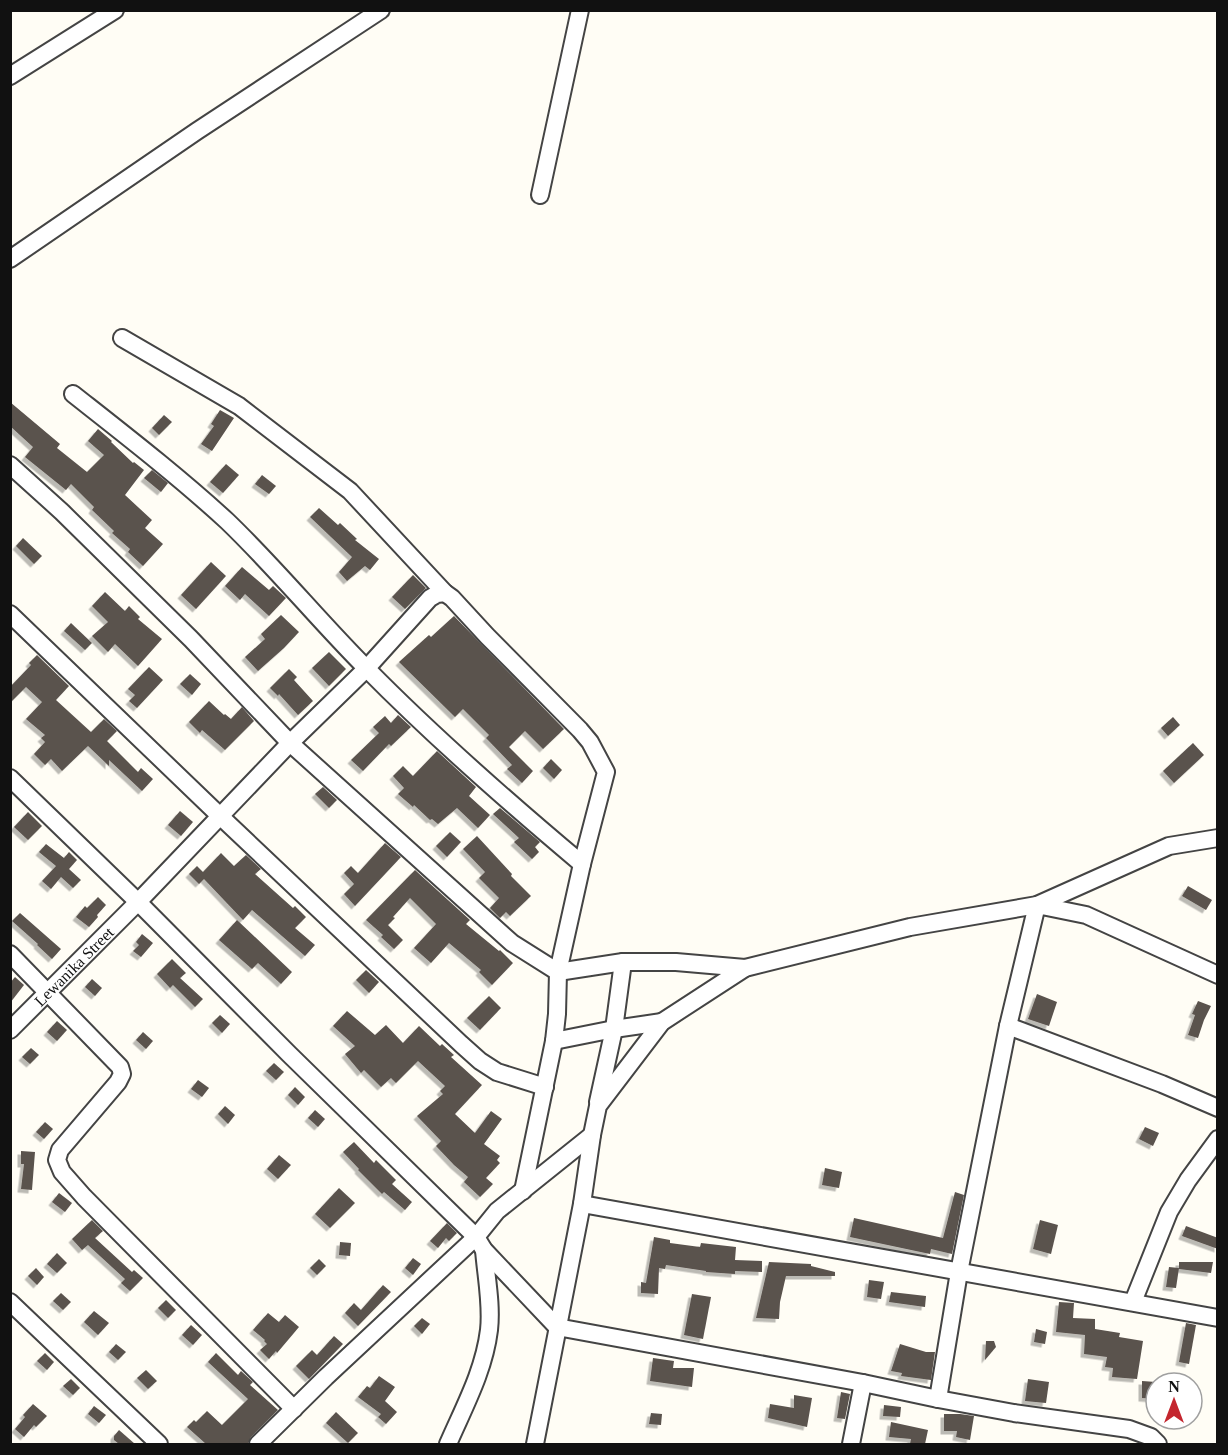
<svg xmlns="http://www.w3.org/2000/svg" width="1228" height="1455" viewBox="0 0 1228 1455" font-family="Georgia,serif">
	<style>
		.building { fill: #5a524d; filter: url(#shadow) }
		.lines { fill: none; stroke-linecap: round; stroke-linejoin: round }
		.minor-casing { stroke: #444; stroke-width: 20 }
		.minor { stroke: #fff; stroke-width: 16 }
		.labels { text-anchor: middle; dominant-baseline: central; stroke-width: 6; stroke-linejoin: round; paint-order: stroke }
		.street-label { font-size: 16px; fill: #111; stroke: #fff }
	</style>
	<defs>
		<filter id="shadow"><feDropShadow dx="-3.5" dy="3.5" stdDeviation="0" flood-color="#0004"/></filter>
	</defs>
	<rect width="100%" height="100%" fill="#fffdf5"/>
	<!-- building -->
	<g class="building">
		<polygon points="10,402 60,444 57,448 87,472 104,455 88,441 98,429 112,441 111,442 133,463 134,462 144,470 125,495 152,520 145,528 163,544 143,566 128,552 130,549 112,533 114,531 92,510 94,507 71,484 66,490 25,457 33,447 10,426"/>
		<polygon points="220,410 234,418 212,451 201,444 214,426 211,424"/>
		<polygon points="164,415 172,422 159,435 152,428"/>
		<polygon points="226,464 239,475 223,493 210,482"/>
		<polygon points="152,470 168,483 161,492 144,478"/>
		<polygon points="262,475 276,486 269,494 255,484"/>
		<polygon points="319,508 338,525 340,523 357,539 355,540 379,559 370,570 365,566 347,581 339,572 352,557 310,517"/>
		<polygon points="23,538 42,556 34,564 16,546"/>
		<polygon points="211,562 226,576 196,609 181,595"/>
		<polygon points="242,567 269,590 273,586 286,598 269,616 245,594 240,600 225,586"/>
		<polygon points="413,575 426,588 405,609 392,597"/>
		<polygon points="105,592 125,611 129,606 140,617 138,619 162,639 138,666 115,644 108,652 92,636 108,622 92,606"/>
		<polygon points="281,615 299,632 284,648 258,671 245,657 265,639 261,634"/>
		<polygon points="454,616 564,729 543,749 525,731 509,747 533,771 522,783 507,769 512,765 486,738 489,735 463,709 455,717 399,662 429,635 431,637"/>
		<polygon points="71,623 92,643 85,650 64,631"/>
		<polygon points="329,652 346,669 329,686 312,668"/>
		<polygon points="37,655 69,686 56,700 91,732 104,719 117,731 107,741 138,772 141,768 153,779 142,791 109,760 109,766 88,746 62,771 51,759 45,765 34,754 45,742 41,738 45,735 26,719 42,702 26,687 10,703 10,687 31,665 29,663"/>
		<polygon points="149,667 163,680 137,708 129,701 135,695 128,689"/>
		<polygon points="289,669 297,677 294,680 313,701 298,715 279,694 278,696 270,688"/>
		<polygon points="190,674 201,684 192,695 180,684"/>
		<polygon points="209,701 224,715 225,714 231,719 242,707 254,721 225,750 202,730 200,733 189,722"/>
		<polygon points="398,715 411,727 391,746 389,744 363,771 351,760 379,733 373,727 385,716 391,723"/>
		<polygon points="1173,717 1180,725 1168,736 1161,728"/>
		<polygon points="1193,743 1204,755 1174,783 1163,771"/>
		<polygon points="437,751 476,787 469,796 490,815 478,828 457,808 438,824 432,819 430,820 414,805 413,807 398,794 404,788 393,776 403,766 413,776"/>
		<polygon points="551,759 562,770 554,779 543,768"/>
		<polygon points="323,787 337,800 329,808 315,794"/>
		<polygon points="500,808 540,842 535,847 539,852 532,859 514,842 519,838 493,814"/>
		<polygon points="180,811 193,822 181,836 168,825"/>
		<polygon points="28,812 42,826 28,840 14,827"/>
		<polygon points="450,832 461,842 447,857 436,846"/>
		<polygon points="477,836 512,874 511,876 531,896 510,916 506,912 500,918 490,908 499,898 479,878 485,872 463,849"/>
		<polygon points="385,843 401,857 355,906 344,894 354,884 344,873 351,866 358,873"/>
		<polygon points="46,844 64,858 69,852 77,860 69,869 81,880 73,888 61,877 51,889 42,881 56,866 39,852"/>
		<polygon points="221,853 234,866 246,855 261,869 255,874 293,908 295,906 306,917 295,928 315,945 305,956 252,910 243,920 204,879 199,884 189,874 197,866 203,872"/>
		<polygon points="415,870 470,920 466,924 499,951 500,950 513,963 492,985 479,972 481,970 449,943 431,963 414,948 436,924 410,898 393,917 395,918 388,925 403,940 394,949 381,937 383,935 366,920"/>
		<polygon points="1188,886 1212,900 1206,910 1182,896"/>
		<polygon points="98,897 106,905 97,915 98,917 89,927 76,917 85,906 87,908"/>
		<polygon points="20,913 61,949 52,959 37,945 38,944 12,921"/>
		<polygon points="237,920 292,972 281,984 258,963 252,969 219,940"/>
		<polygon points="142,934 153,943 141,957 133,951 139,945 136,942"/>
		<polygon points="172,959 186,973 180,978 203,999 195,1007 173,985 170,988 157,974"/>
		<polygon points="366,970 379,982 369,993 356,980"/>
		<polygon points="15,977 24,985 10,1003 10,983"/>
		<polygon points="92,979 102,988 95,996 85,987"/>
		<polygon points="1037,994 1057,1002 1049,1026 1028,1019"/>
		<polygon points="489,996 501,1008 480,1030 467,1018"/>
		<polygon points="1198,1001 1211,1006 1204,1020 1198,1038 1188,1035 1195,1015 1192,1014"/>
		<polygon points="347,1011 375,1035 386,1025 403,1043 419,1026 440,1046 442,1044 454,1055 451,1057 482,1085 455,1114 475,1133 491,1111 502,1119 484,1144 500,1156 497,1160 500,1163 486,1178 493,1184 480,1197 464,1182 468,1177 454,1165 436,1146 441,1141 417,1116 443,1094 440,1091 445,1086 418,1061 396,1083 391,1078 381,1087 364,1070 361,1073 345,1054 355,1046 333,1026"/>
		<polygon points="220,1015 230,1024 222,1033 212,1023"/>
		<polygon points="57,1021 67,1030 57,1041 47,1032"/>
		<polygon points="143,1032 153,1041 146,1049 136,1040"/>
		<polygon points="31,1048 39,1055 30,1064 22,1057"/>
		<polygon points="274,1063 284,1072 276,1080 266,1071"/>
		<polygon points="198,1080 209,1088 202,1097 191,1089"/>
		<polygon points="295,1087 305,1097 298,1105 288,1095"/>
		<polygon points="225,1106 235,1115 228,1124 218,1114"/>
		<polygon points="315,1110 325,1119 318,1127 308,1118"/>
		<polygon points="45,1122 53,1129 44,1139 36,1132"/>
		<polygon points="1145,1127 1159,1133 1153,1146 1139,1139"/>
		<polygon points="354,1142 374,1163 376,1160 396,1180 392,1184 412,1202 405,1210 384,1192 382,1194 358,1170 359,1169 343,1152"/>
		<polygon points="21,1151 35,1152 32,1190 21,1189 24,1164 21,1164"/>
		<polygon points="279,1155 291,1165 278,1179 267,1169"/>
		<polygon points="825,1168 842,1172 839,1188 822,1185"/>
		<polygon points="339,1188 355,1203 330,1228 315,1214"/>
		<polygon points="955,1192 964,1195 952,1254 931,1249 930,1254 850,1237 854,1218 943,1238"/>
		<polygon points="59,1193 72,1203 65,1212 52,1202"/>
		<polygon points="92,1220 103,1231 95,1238 132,1272 134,1270 143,1278 130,1291 121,1283 125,1279 88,1245 82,1250 72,1239"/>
		<polygon points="1040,1220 1058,1225 1051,1254 1033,1249"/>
		<polygon points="447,1223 457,1233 449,1241 446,1238 438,1248 430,1241"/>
		<polygon points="1186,1226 1218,1238 1218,1249 1182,1236"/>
		<polygon points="654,1237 670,1240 670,1243 700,1247 701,1243 736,1247 735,1260 762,1261 762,1272 735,1271 735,1274 706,1272 706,1271 666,1265 665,1269 659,1268 658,1294 641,1293 641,1282 646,1283"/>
		<polygon points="340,1242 351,1243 350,1256 339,1255"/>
		<polygon points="57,1253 67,1263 57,1273 47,1264"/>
		<polygon points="413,1258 421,1264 413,1275 405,1268"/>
		<polygon points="319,1259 326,1266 317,1275 310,1268"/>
		<polygon points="769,1262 811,1264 811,1266 835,1272 835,1276 786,1276 780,1302 779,1319 756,1318"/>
		<polygon points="1179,1262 1213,1262 1211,1273 1179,1269"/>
		<polygon points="1169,1267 1179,1268 1176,1288 1166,1287"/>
		<polygon points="36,1268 44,1277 37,1285 28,1276"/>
		<polygon points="869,1280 884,1282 881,1299 867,1297"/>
		<polygon points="383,1285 391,1292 358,1326 345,1313 354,1303 361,1310"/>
		<polygon points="891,1292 926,1296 925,1307 889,1302"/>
		<polygon points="61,1293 71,1302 63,1310 53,1301"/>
		<polygon points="692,1294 711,1297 703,1339 684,1335"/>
		<polygon points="166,1300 176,1310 168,1318 158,1308"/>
		<polygon points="1059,1302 1074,1303 1073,1318 1095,1319 1095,1329 1120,1333 1119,1337 1143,1341 1137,1379 1112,1377 1113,1368 1105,1367 1107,1357 1084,1354 1085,1335 1056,1332"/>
		<polygon points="94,1311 109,1323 98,1335 84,1322"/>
		<polygon points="268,1313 279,1322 285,1315 299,1327 277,1353 276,1351 269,1359 260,1350 267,1344 264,1341 265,1340 253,1330"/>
		<polygon points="422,1318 430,1324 422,1334 414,1326"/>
		<polygon points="1186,1323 1196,1325 1189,1364 1179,1362"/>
		<polygon points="191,1325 202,1335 193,1345 182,1335"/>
		<polygon points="1036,1329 1047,1332 1045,1344 1034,1342"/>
		<polygon points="334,1336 343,1344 309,1379 296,1366 312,1350 317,1355"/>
		<polygon points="986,1341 994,1341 996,1347 985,1360"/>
		<polygon points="116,1344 126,1352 118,1360 109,1352"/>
		<polygon points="900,1344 926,1352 935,1352 931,1380 901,1376 902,1373 891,1371"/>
		<polygon points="45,1353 54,1362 47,1370 37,1361"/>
		<polygon points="216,1353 238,1375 241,1371 253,1382 250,1385 278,1410 251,1437 248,1444 206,1444 187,1427 194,1420 196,1422 207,1411 222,1425 248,1399 208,1362"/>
		<polygon points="653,1358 674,1361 673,1368 694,1368 692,1387 650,1381"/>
		<polygon points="146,1370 157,1381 148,1389 137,1378"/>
		<polygon points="379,1376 395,1387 385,1401 397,1412 386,1424 378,1417 381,1414 358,1397 367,1386 370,1388"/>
		<polygon points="71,1379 80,1388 73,1395 63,1386"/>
		<polygon points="1028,1379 1049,1382 1046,1403 1025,1401"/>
		<polygon points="1142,1381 1156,1382 1156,1399 1142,1398"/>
		<polygon points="841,1392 850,1394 845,1419 837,1418"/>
		<polygon points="794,1395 812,1398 807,1427 768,1418 770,1404 794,1408"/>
		<polygon points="33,1404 47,1416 36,1427 34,1425 24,1437 15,1429 25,1417 23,1415"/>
		<polygon points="884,1405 901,1407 900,1417 883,1416"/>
		<polygon points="94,1406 106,1415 99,1423 88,1414"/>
		<polygon points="336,1412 358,1433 348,1443 326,1423"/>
		<polygon points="651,1413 662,1414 661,1425 649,1424"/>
		<polygon points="944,1414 960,1414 974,1416 970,1440 956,1437 957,1431 944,1431"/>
		<polygon points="891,1422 928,1430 925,1444 910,1444 911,1439 889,1437"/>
		<polygon points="119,1430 135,1444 119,1444 114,1440 114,1436"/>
	</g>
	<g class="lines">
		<defs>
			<g id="minor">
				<polyline points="10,76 115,10"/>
				<polyline points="540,195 580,10"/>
				<polyline points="10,259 197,131 381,10"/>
				<polyline points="122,338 239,406 350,491 445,593 452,598 487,636 580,730 590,742 606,772 582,864 558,972 557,1014 554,1041 523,1191"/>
				<path d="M73,394C125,435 178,476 227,521C276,568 319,621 367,669C435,738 508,802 582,864"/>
				<polyline points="10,465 62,512 191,639 290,743 512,943 558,972 623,962 676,962 745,968"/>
				<polyline points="10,614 220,816 461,1044 480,1061 497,1072 545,1087"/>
				<polyline points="10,778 138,902 289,1054 476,1237 484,1250 557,1327 863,1383 938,1399 1014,1413 1129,1429 1151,1437 1158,1444"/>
				<polyline points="10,954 120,1067 122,1074 118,1082 60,1150 57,1160 62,1172 84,1197 294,1409"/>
				<polyline points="1008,1026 1162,1084 1218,1108"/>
				<path id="s1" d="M10,1030L138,902L290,743L366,669L430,598L437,594L445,593"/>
				<polyline points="554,1041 614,1029 662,1022"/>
				<polyline points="598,1102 614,1029 623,962"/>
				<polyline points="582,1204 1218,1318"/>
				<polyline points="10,1302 159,1444"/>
				<polyline points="1133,1302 1169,1212 1188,1180 1218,1139"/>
				<polyline points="938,1399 959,1272 1008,1026 1037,905 1086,915 1218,975"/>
				<polyline points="258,1444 326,1377 476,1237 497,1211 592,1135"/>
				<path d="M448,1444C464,1407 484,1371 489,1330C492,1304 486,1276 484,1250"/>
				<polyline points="535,1444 582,1204 592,1135 598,1106 662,1022 745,968 910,927 1037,905 1169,846 1218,838"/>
				<polyline points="851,1444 863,1383"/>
			</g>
		</defs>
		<!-- minor casing -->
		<use href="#minor" class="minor-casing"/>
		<!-- minor -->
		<use href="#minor" class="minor"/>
	</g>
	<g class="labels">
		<!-- street labels -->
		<g class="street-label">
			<text stroke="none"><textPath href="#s1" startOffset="90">Lewanika Street</textPath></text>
		</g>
	</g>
	<!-- border -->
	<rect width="1228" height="1455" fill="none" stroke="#111111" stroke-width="24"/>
	<!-- north arrow -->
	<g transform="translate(1174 1401)"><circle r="28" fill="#ffffff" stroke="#a0a0a0" stroke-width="1.5"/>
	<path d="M0-4.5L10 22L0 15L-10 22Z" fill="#c4262e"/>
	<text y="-9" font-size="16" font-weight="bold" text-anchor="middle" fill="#111111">N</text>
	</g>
</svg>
